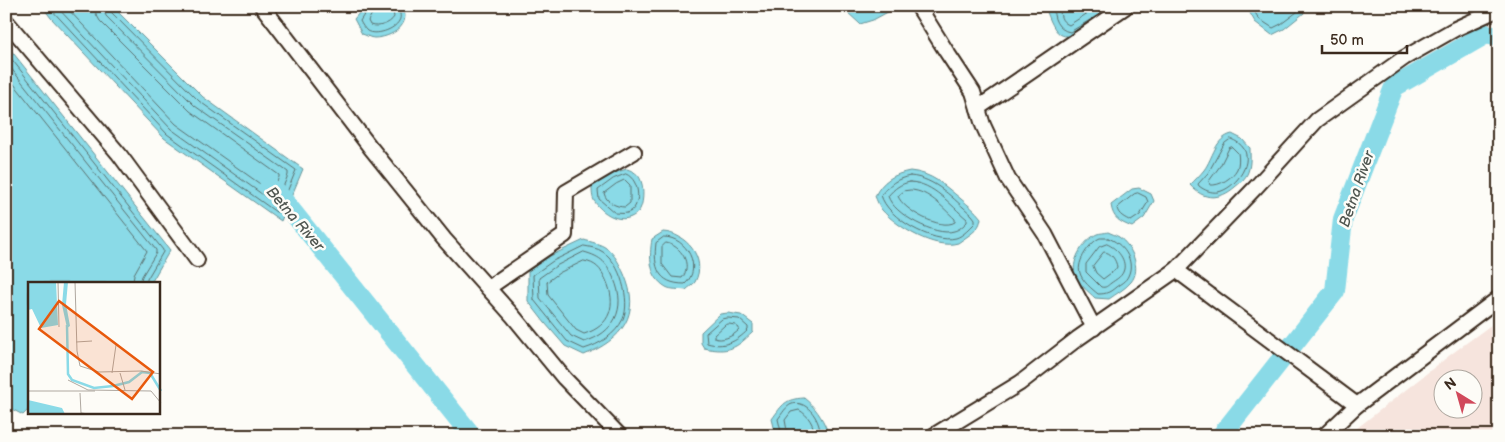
<svg xmlns="http://www.w3.org/2000/svg" width="1505" height="442" viewBox="0 0 1505 442" font-family="'Balsamiq Sans',sans-serif">
	<style>
		.built { fill: #f6e4dd; fill-rule: evenodd }
		.water { fill: #8adae7; stroke: #6a9497 }
		.lines { fill: none; stroke-linecap: round; stroke-linejoin: round }
		.shore { stroke: #5b706e; stroke-width: 1 }
		.river { stroke: #8adae7; stroke-width: 20 }
		.minor-casing { stroke: #3b2a1e; stroke-width: 18 }
		.minor { stroke: #fdfcf7; stroke-width: 14 }
		.labels { text-anchor: middle; dominant-baseline: central; stroke-width: 5; stroke-linejoin: round; paint-order: stroke }
		.water-label { font-size: 15px; font-style: italic; fill: #4f5650; stroke: #fdfcf7 }
		.inset-river { fill: none; stroke: #8adae7; stroke-width: 2.5 }
		.inset-road { fill: none; stroke: #afa8a0; stroke-width: 1 }
		.view { fill: #e8590c; fill-opacity: 0.15; stroke: #e8590c; stroke-width: 2.5 }
		.inset-edge { fill: none; stroke: #3b2a1e; stroke-width: 2.5 }
	</style>
	<rect width="100%" height="100%" fill="#fdfcf7"/>
	<filter id="ink" filterUnits="userSpaceOnUse"><feTurbulence type="fractalNoise" baseFrequency=".02" numOctaves="2"/><feDisplacementMap in="SourceGraphic" scale="10" xChannelSelector="R" yChannelSelector="G"/><feConvolveMatrix kernelMatrix="1 2 1 2 8 2 1 2 1" color-interpolation-filters="sRGB"/></filter>
	<g filter="url(#ink)">
		<!-- built -->
		<path class="built" d="M1499,319V436H1347L1450,355ZM1442,380H1472V410H1442Z"/>
		<!-- water -->
		<g class="water">
			<polygon points="42,6 112,6 203,97 303,169 281,221 164,138 51,18"/>
			<path d="M365,6H402C413,25 391,38 374,38C370,38 366,35 362,34L354,19Z"/>
			<polygon points="843,6 899,6 873,20 860,24 847,12"/>
			<path d="M1050,6H1112V7C1106,17 1097,21 1088,27C1064,42 1057,39 1047,12Z"/>
			<polygon points="1246,6 1301,6 1304,13 1284,29 1272,35 1255,22"/>
			<polygon points="6,44 170,250 151,283 29,283 29,409 23,415 6,406"/>
			<path d="M1232,134L1242,139L1250,148C1250,156 1251,164 1248,172C1246,178 1240,183 1235,187C1220,200 1204,201 1190,185C1195,180 1200,175 1204,170C1213,158 1215,138 1232,134Z"/>
			<path d="M627,169C633,171 639,174 641,181C644,188 644,206 638,212C625,226 604,216 595,202C592,198 592,192 592,187L610,174Z"/>
			<path d="M910,171C932,173 944,185 961,199C968,205 975,210 981,218C980,227 975,231 968,236C965,238 961,241 958,243C935,250 897,227 882,210C879,206 877,201 875,196C882,181 894,174 910,171Z"/>
			<path d="M1139,188L1151,194L1154,201L1144,218L1132,227C1120,222 1113,219 1111,205L1132,189Z"/>
			<path d="M663,232C685,233 708,258 695,282C693,285 689,287 686,290C680,289 671,290 666,287C649,277 649,257 652,239Z"/>
			<path d="M1108,232C1112,234 1116,235 1119,237C1132,246 1142,269 1131,282C1125,289 1116,294 1109,299L1095,298C1089,292 1077,283 1075,274C1071,260 1084,240 1097,234C1100,233 1105,233 1108,232Z"/>
			<path d="M584,240C591,242 601,244 606,248C615,254 620,265 624,274C642,314 622,340 584,355L565,346L545,323L528,301V271L550,256Z"/>
			<path d="M728,313L741,315L753,324V332C735,349 729,353 704,348L701,343V332L720,314Z"/>
			<path d="M804,398C815,407 822,417 827,430L825,436H778L775,431L772,419C783,404 785,399 804,398Z"/>
		</g>
		<g class="lines">
			<!-- shore -->
			<g class="shore">
				<polyline points="48,6 167,134 276,212 279,212 296,170 199,101 111,12 109,6"/>
				<polyline points="56,6 171,129 273,202 277,202 288,175 288,172 195,106 106,16 103,6"/>
				<polyline points="65,6 176,124 270,191 273,190 279,177 279,175 190,111 100,21 96,14 95,6"/>
				<path d="M368,6L367,10L360,21C362,25 364,28 367,31C376,36 394,30 399,21C402,16 399,12 398,6"/>
				<path d="M374,6L373,12L368,21L370,25C378,28 390,24 394,17L392,6"/>
				<path d="M1054,6C1052,18 1058,30 1070,32L1103,12L1107,6"/>
				<path d="M1060,6C1060,15 1060,21 1069,25L1099,6"/>
				<polyline points="1251,6 1259,19 1273,28 1281,24 1297,12 1297,6"/>
				<polyline points="6,52 163,250 163,252 147,279 147,283"/>
				<polyline points="6,62 156,250 156,253 142,276 140,283"/>
				<polyline points="6,74 147,251 134,274 133,283"/>
				<path d="M1231,139C1236,141 1241,144 1244,149C1253,165 1234,189 1218,192C1211,193 1204,190 1199,186L1198,184L1208,173L1224,144Z"/>
				<path d="M1232,147L1238,153C1239,158 1239,164 1237,169C1232,178 1220,186 1210,185L1209,181L1220,166L1229,148Z"/>
				<path d="M626,174C641,180 642,209 627,213C624,214 618,213 615,213L599,199L598,190L613,179Z"/>
				<path d="M910,176C936,178 953,199 972,215L975,219V223C970,228 963,236 956,238C933,244 887,218 881,195C890,184 896,179 910,176Z"/>
				<path d="M625,180L630,185V203L625,207C616,207 606,202 604,193L616,184Z"/>
				<path d="M910,182C934,183 950,205 967,219V222C964,225 959,230 954,231C936,237 893,214 888,196C895,188 900,184 910,182Z"/>
				<path d="M911,190C929,191 942,207 955,219V222C941,231 903,210 898,196L904,191Z"/>
				<path d="M1138,193L1146,197L1148,202L1140,215L1131,221C1125,218 1118,215 1117,208L1134,194Z"/>
				<path d="M664,237C687,237 703,268 685,284C658,284 653,267 656,243Z"/>
				<path d="M1108,238C1122,243 1136,260 1128,276C1126,281 1120,284 1116,287C1110,292 1107,294 1098,294C1092,289 1082,281 1080,273C1076,262 1090,242 1100,238C1101,238 1107,238 1108,238Z"/>
				<path d="M666,243C681,245 693,265 682,278L672,277L662,264V247Z"/>
				<path d="M1107,244C1117,248 1128,261 1123,272C1121,277 1115,280 1111,283C1107,286 1106,288 1101,287L1086,272V264L1099,247Z"/>
				<path d="M584,246C589,247 598,248 603,252C620,262 631,301 623,319C615,335 600,344 584,349L567,341L534,300L533,275L553,261Z"/>
				<path d="M584,252C602,257 607,263 614,279C627,309 614,333 584,342L571,336L540,298L539,278L556,266Z"/>
				<path d="M1104,252C1111,252 1116,260 1117,267L1115,270L1103,279L1096,273L1093,266Z"/>
				<path d="M584,261C596,263 601,269 606,280C617,304 611,326 584,334L576,330L548,295L547,282L559,273Z"/>
				<path d="M728,318L739,319L748,327V330C736,342 724,348 707,343L706,333L722,319Z"/>
				<path d="M729,324L735,325L739,328V330C732,337 722,341 714,338V335L725,325Z"/>
				<path d="M782,436L778,419C782,414 786,406 792,404C808,399 822,423 820,436"/>
				<path d="M788,436L785,420L791,412L799,410C808,415 815,425 814,436"/>
			</g>
			<!-- river -->
			<g class="river">
				<polyline points="269,187 279,195 472,436"/>
				<polyline points="1221,436 1335,291 1343,219 1394,87 1486,34 1499,37"/>
			</g>
			<defs>
				<g id="minor">
					<polyline points="262,6 370,147 444,239 513,316 564,378 620,436"/>
					<polyline points="918,6 946,51 973,92 983,125 1008,179 1045,234 1094,328"/>
					<polyline points="6,21 119,154 197,260"/>
					<polyline points="978,108 1125,7"/>
					<polyline points="1176,270 1357,405"/>
					<polyline points="488,288 565,235 566,192 634,152"/>
					<polyline points="933,436 1020,383 1077,339 1176,270 1256,187 1317,120 1404,58 1455,29 1499,9"/>
					<polyline points="1324,436 1357,405 1499,298"/>
				</g>
			</defs>
			<!-- minor casing -->
			<use href="#minor" class="minor-casing"/>
			<!-- minor -->
			<use href="#minor" class="minor"/>
		</g>
	</g>
	<g class="labels">
		<!-- water labels -->
		<g class="water-label">
			<text transform="translate(1357 189) rotate(-71)">Betna River</text>
			<text transform="translate(295 219) rotate(49)">Betna River</text>
		</g>
	</g>
	<!-- overview -->
	<g transform="translate(28 282)">
		<rect width="132" height="132" fill="#fdfcf7"/>
		<path d="M0,0H28L30,43L13,46L4,27L0,28ZM36,0H40L38,22L42,44L39,46L34,23ZM0,118L34,126L37,132H0Z" fill="#8adae7"/>
		<path class="inset-river" d="M39,43L40,92L44,98L66,106L85,104L101,100L114,90L122,91L133,109"/>
		<path class="inset-road" d="M30,0L31,45M47,0L49,69L52,84L71,90L113,89L133,92M48,60L64,59M84,91L88,63M92,91L97,108M40,98L60,108L123,109L133,121M0,109H67M52,111L53,131L61,132"/>
		<path class="view" d="M31,19L125,90L104,117L11,47Z"/>
		<rect width="132" height="132" class="inset-edge"/>
	</g>
	<!-- margin -->
	<rect width="1505" height="442" fill="none" stroke="#fdfcf7" stroke-width="25"/>
	<rect x="12" y="12" width="1480" height="417" fill="none" stroke="#3b2a1e" stroke-width="2" filter="url(#ink)"/>
	<!-- north arrow -->
	<g transform="translate(1458 394) rotate(323)"><circle r="24" fill="#fdfcf7" stroke="#afa8a0"/>
	<path d="M0-4L9 19L0 12L-9 19Z" fill="#d1495b"/>
	<text y="-8" font-size="14" font-weight="bold" text-anchor="middle" fill="#3b2a1e">N</text>
	</g>
	<!-- scale -->
	<path d="M1322 45v8h85v-8" fill="none" stroke="#3b2a1e" stroke-width="2.5"/>
	<text x="1330" y="45" font-size="15" fill="#3b2a1e" stroke="#fdfcf7" stroke-width="4" paint-order="stroke">50 m</text>
</svg>
